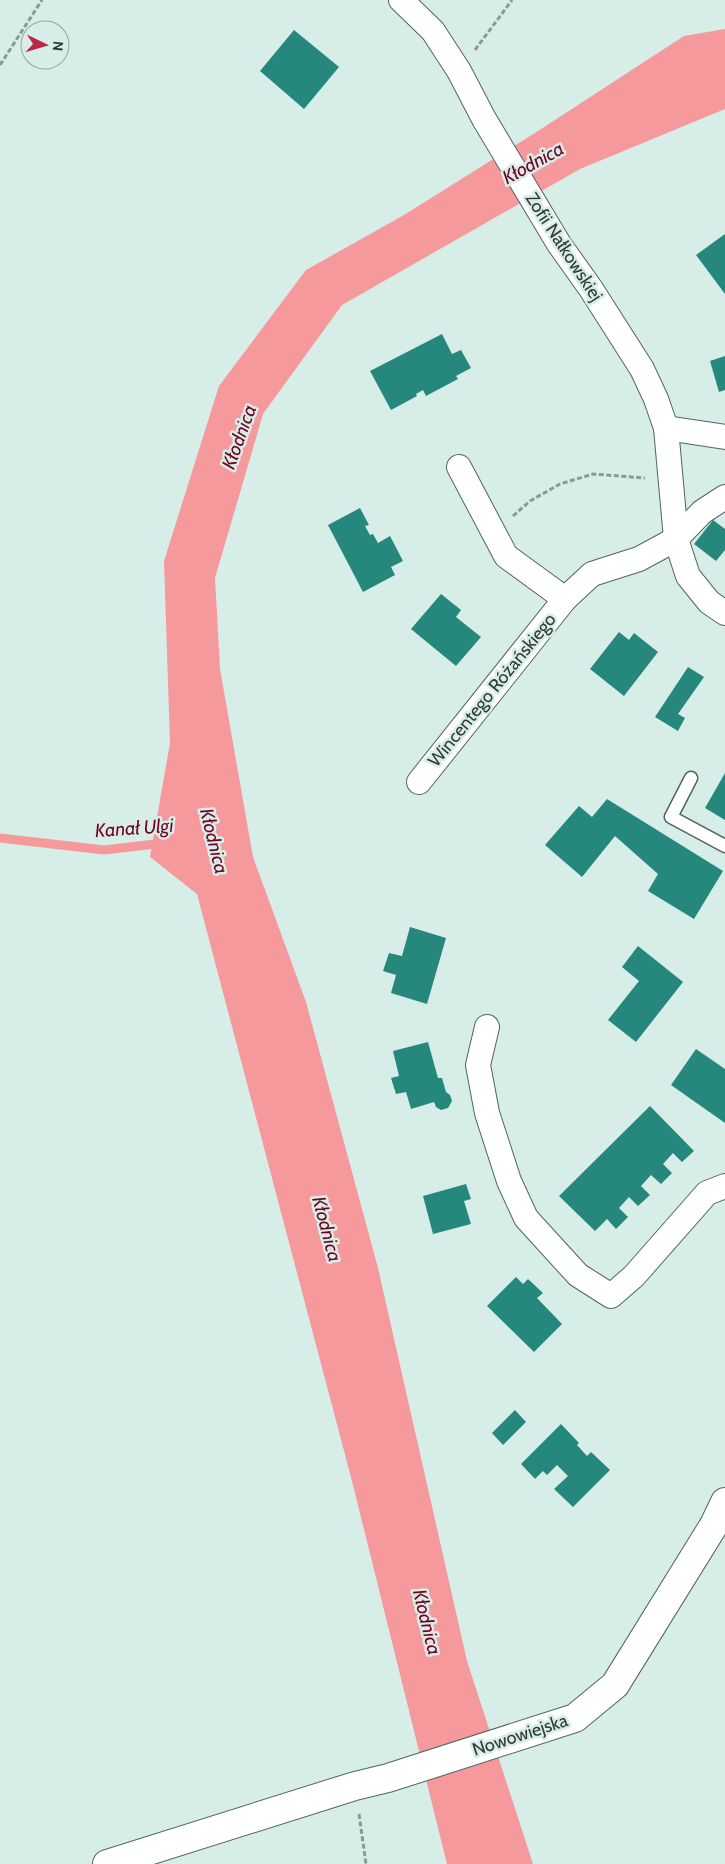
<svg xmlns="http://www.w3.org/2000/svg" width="725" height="1864" viewBox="0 0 725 1864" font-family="Cabin,sans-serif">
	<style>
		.water { fill: #f6999d }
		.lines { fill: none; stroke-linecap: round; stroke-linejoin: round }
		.stream { stroke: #f6999d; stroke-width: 9 }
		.building { fill: #26887c }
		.service-casing { stroke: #526461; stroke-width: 15 }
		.minor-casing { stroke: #526461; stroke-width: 26 }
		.tertiary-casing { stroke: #526461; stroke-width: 30 }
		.path { stroke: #8a9996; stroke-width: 3; stroke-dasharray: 5 2.5; stroke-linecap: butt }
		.service { stroke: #fff; stroke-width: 12 }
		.minor { stroke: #fff; stroke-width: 24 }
		.tertiary { stroke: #fff; stroke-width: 28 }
		.labels { text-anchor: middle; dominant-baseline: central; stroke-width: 5; stroke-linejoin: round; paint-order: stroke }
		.street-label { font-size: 18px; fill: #323a38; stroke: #d7ede8 }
		.water-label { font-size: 19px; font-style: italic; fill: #73001f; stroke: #d7ede8 }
	</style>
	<rect width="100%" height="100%" fill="#d7ede8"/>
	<!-- water -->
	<polygon class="water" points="725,29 725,109 580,169 342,305 263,414 215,578 220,669 253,857 306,1002 378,1268 467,1661 533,1864 447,1864 353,1485 197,894 150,857 170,743 164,561 219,386 306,270 404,215 538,131 684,36"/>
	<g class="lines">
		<!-- stream -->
		<polyline class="stream" points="0,838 104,850 164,843"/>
	</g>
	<!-- building -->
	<g class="building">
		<polygon points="294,30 339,67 304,109 260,71"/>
		<polygon points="725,234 725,294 696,255"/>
		<polygon points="442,334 452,354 461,350 471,368 456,376 458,379 426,396 423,390 416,394 417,396 391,410 370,371"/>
		<polygon points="725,356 725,390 719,392 710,361"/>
		<polygon points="360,508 369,525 365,526 370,535 373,534 378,543 390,536 403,561 391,567 395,575 363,592 328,525"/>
		<polygon points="713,520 725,529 725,550 716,561 694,544"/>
		<polygon points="441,594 461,610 456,617 481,637 456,666 411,629"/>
		<polygon points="619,632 629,640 634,633 658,652 624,696 590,669"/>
		<polygon points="688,667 704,677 678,714 685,718 678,731 655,717"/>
		<polygon points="725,773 725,820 705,808"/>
		<polygon points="607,799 723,871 694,919 648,891 658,874 615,836 582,877 545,845 579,806 592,817"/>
		<polygon points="410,927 446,938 427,1004 391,993 396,975 383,971 389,953 402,956"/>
		<polygon points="638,946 683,982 636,1042 608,1020 639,981 622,967"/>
		<polygon points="428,1042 438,1078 442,1078 446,1092 450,1095 452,1101 448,1108 441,1110 436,1107 434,1102 411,1109 406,1092 396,1094 391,1078 399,1076 393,1051"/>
		<polygon points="696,1049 725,1069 725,1123 671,1085"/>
		<polygon points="650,1106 694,1151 682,1162 673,1153 663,1164 672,1173 661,1184 651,1175 641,1186 650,1195 638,1206 629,1197 619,1208 628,1217 616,1229 607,1219 595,1231 559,1196"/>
		<polygon points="466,1184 471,1199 464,1201 471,1224 433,1234 423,1196"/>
		<polygon points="516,1277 523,1284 528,1279 543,1293 537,1298 562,1324 534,1352 487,1306"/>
		<polygon points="515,1410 526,1422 503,1445 492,1433"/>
		<polygon points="561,1424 579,1443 577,1445 587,1456 591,1452 610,1470 573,1507 554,1489 568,1476 557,1465 547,1475 543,1471 535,1479 521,1464"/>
	</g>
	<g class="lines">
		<defs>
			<polyline id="service" points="691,778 671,817 725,846"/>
			<g id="minor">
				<polyline points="401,0 433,31 459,71 484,119 559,244 591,289 642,369 656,399 666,428 676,539 688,576 709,602 725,613"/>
				<polyline points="666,428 725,437"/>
				<polyline points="459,467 506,556 565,599"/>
				<polyline points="419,782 565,599 592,574 639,559 676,539 702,512 725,497"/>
				<polyline points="487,1027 478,1065 487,1113 509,1181 526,1218 578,1275 611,1296 634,1276 707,1193 725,1186"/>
			</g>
			<polyline id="tertiary" points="107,1864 355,1786 388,1778 575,1718 615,1685 714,1525 725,1502"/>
		</defs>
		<!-- service casing -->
		<use href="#service" class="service-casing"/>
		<!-- minor casing -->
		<use href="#minor" class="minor-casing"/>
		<!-- tertiary casing -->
		<use href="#tertiary" class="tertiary-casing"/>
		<!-- path -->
		<g class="path">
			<polyline points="475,50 512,0"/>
			<polyline points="0,65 42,0"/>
			<polyline points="513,516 530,501 560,484 593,474 645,478"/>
			<polyline points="359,1814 366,1864"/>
		</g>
		<!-- service -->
		<use href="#service" class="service"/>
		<!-- minor -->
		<use href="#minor" class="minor"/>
		<!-- tertiary -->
		<use href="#tertiary" class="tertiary"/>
	</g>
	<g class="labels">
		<!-- street labels -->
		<g class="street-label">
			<text transform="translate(564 247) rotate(57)">Zofii Nałkowskiej</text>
			<text transform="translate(492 690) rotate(-51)">Wincentego Różańskiego</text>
			<text transform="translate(520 1735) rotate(-18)">Nowowiejska</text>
		</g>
		<!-- water labels -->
		<g class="water-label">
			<text transform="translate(533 163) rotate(-29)">Kłodnica</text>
			<text transform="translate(239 437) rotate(-70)">Kłodnica</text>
			<text transform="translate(134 828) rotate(-4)">Kanał Ulgi</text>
			<text transform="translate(214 841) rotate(76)">Kłodnica</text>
			<text transform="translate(327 1229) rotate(75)">Kłodnica</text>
			<text transform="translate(427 1622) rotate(76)">Kłodnica</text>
		</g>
	</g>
	<!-- north arrow -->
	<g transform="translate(45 45) rotate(95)"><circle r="24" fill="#d7ede8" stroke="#95a5a2"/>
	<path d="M0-4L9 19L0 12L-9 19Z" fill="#ba2843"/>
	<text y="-8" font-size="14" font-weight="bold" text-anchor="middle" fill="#323a38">N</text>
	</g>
</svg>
